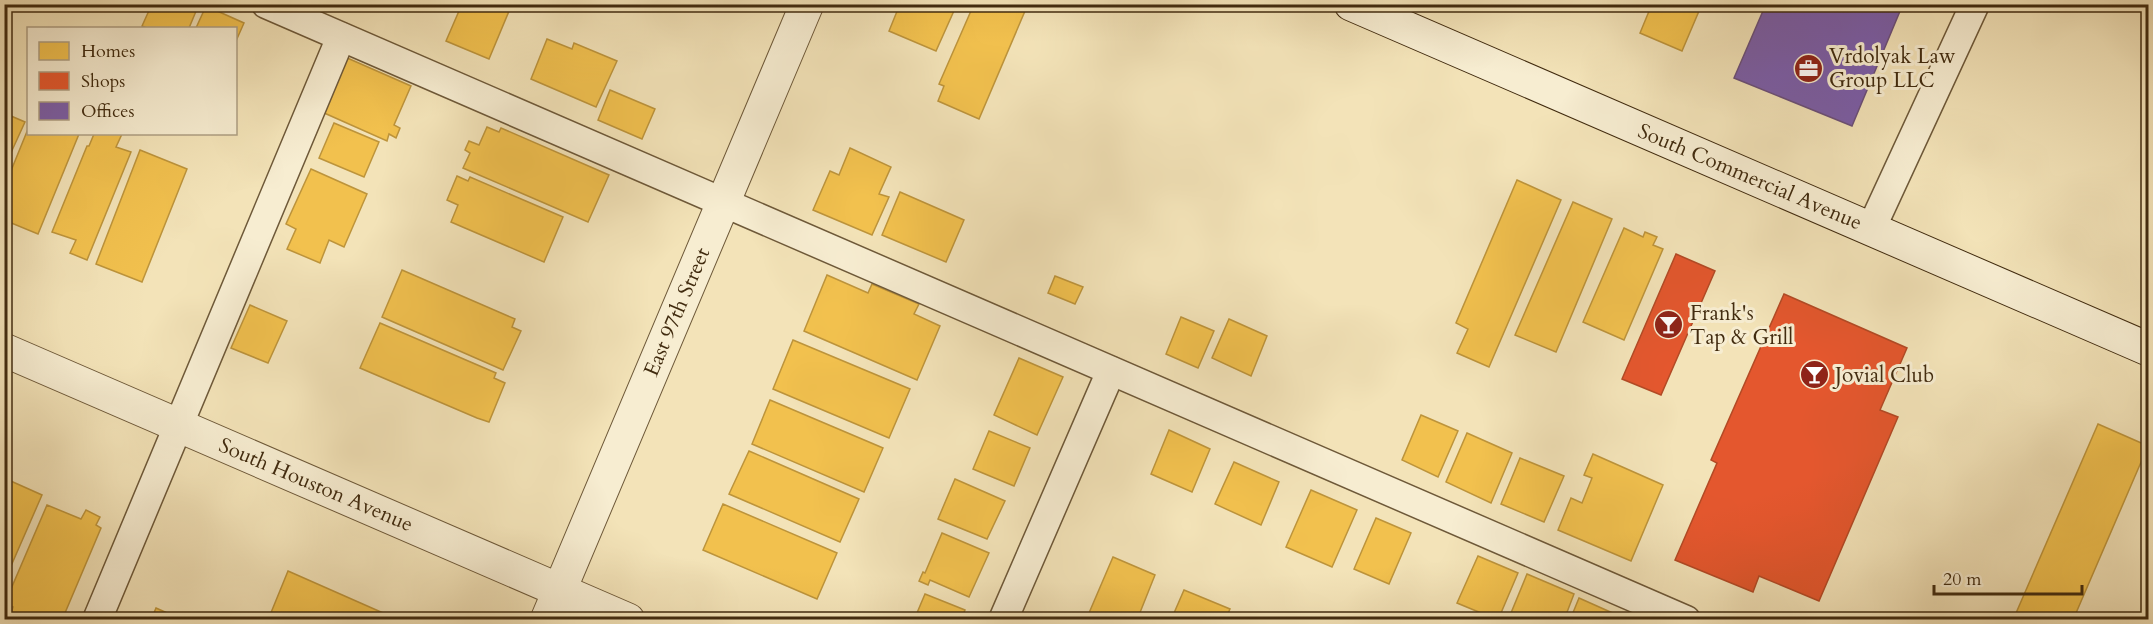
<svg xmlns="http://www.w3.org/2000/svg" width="2153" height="624" viewBox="0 0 2153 624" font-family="Cardo,serif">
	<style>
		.homes { fill: #f2c14e; stroke: #bd943b; stroke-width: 1.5 }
		.shops { fill: #e4572e; stroke: #b34a25; stroke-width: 1.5 }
		.offices { fill: #7b5ea7; stroke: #6a4f79; stroke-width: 1.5 }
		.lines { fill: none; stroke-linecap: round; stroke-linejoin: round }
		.lane-casing { stroke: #6e5939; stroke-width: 31 }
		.street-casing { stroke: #6e5939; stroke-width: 35 }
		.secondary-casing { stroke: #412b0f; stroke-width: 35 }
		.lane { stroke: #f7edd1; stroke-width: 28 }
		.street { stroke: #f7edd1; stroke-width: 33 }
		.secondary { stroke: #f7edd1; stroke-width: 33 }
		.labels { text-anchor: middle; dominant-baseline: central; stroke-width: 6; stroke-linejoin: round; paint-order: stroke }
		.poi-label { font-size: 21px; fill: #412b0f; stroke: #f7edd1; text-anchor: start }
		.street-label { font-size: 21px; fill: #412b0f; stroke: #f7edd1 }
	</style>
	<rect width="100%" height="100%" fill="#f3e3b8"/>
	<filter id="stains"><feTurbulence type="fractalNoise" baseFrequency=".00333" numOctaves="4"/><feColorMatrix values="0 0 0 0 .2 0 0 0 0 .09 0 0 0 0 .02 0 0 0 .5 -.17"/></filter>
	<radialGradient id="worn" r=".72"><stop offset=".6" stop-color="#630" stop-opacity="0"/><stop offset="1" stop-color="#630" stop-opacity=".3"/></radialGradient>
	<!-- homes -->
	<g class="homes">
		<polygon points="152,4 199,4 189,28 147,28 142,26"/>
		<polygon points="462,4 512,4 489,59 446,41"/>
		<polygon points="900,4 957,4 936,51 889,31"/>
		<polygon points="974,4 1028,4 979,119 938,101 944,86 939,84"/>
		<polygon points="1652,4 1702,4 1682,51 1640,33"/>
		<polygon points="206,6 244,23 236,41 236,28 196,28"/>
		<polygon points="547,39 572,49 574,43 617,61 596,107 531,79"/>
		<polygon points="345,57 411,86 394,125 400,128 396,138 389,134 387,141 322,112"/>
		<polygon points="610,90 655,109 642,139 598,120"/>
		<polygon points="4,113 25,122 4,168"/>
		<polygon points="334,123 379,142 364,177 319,158"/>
		<polygon points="487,127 499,132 501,128 609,175 588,222 463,168 470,153 465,150 469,141 479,145"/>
		<polygon points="28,129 28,134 79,134 38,234 4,220 4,188"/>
		<polygon points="94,134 122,134 116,147 131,152 87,260 70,253 76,240 52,232 87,146 89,146"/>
		<polygon points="850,148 891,167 879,194 889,197 872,235 813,210 830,171 839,175"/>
		<polygon points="140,150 187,169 142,282 96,264"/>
		<polygon points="311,169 367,194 344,247 329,240 320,263 287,249 296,229 286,224"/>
		<polygon points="457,176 468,181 470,177 563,217 544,262 451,222 458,205 447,200"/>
		<polygon points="1517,180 1561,200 1489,367 1457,353 1468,329 1456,323"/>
		<polygon points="900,192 964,220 946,262 882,235"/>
		<polygon points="1573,202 1612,219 1556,352 1515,335"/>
		<polygon points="1624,228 1643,237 1645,232 1657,237 1653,245 1663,249 1624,340 1583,322"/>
		<polygon points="402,270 515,319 512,327 521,331 503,370 382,317"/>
		<polygon points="827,275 868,293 872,284 919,304 914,314 940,326 917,380 804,331"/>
		<polygon points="1055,276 1083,287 1075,304 1048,293"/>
		<polygon points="250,305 287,321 268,363 231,348"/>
		<polygon points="1181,317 1214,331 1198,368 1166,354"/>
		<polygon points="1229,319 1267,336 1251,376 1212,358"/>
		<polygon points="380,323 496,373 494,378 505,383 489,422 477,418 360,368"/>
		<polygon points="793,340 910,389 889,438 773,389"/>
		<polygon points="1019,358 1063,377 1037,435 994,415"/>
		<polygon points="770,400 883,448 864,492 752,444"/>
		<polygon points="1421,415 1458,431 1438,477 1402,460"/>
		<polygon points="2098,424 2148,446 2073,620 2013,620"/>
		<polygon points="1169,430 1210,449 1192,492 1151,474"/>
		<polygon points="989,431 1030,448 1014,486 973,469"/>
		<polygon points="1467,433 1512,453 1491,503 1446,482"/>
		<polygon points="749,451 859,499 840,542 729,494"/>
		<polygon points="1593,454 1663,485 1631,561 1558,530 1571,498 1582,503 1592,478 1584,475"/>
		<polygon points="1520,458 1564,476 1544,522 1501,504"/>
		<polygon points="1234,462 1279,482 1261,525 1215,504"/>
		<polygon points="4,478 42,495 4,582"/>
		<polygon points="955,479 1005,501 987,539 938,519"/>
		<polygon points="1311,490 1357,510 1332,567 1286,547"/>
		<polygon points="723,504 837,553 817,599 703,550"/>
		<polygon points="47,505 81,519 86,510 100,517 96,525 101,528 62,620 14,620 10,617 13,607 5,603"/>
		<polygon points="1376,518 1411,533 1389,584 1354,569"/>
		<polygon points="942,533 989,553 969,597 930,580 928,585 919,581 923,572 925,573"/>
		<polygon points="1478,556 1518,573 1498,620 1457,603"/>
		<polygon points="1113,557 1155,575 1137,620 1086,620"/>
		<polygon points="288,571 399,620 268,620"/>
		<polygon points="1527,574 1574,594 1564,620 1524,620 1511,613"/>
		<polygon points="1184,590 1230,609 1225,620 1171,620"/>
		<polygon points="925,594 965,610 961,620 914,620"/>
		<polygon points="1579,598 1617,615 1615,620 1570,620"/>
		<polygon points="156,608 183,620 151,620"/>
	</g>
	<!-- shops -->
	<g class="shops">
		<polygon points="1676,254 1715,271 1661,395 1622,379"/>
		<polygon points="1784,294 1907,348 1880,410 1898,417 1819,601 1759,576 1753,592 1675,560 1717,463 1711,460"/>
	</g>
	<!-- offices -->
	<polygon class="offices" points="1766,4 1903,4 1852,126 1734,78"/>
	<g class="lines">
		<defs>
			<g id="lane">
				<polyline points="266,4 1686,620"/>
				<polyline points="1871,229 1975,4"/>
				<polyline points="97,620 341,37"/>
				<polyline points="1003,620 1111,371"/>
			</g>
			<g id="street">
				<polyline points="4,350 628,620"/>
				<polyline points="547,620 807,4"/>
			</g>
			<polyline id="secondary" points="1351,4 2148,349"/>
		</defs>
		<!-- lane casing -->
		<use href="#lane" class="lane-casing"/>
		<!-- street casing -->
		<use href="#street" class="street-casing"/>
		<!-- secondary casing -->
		<use href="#secondary" class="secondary-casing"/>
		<!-- lane -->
		<use href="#lane" class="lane"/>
		<!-- street -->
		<use href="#street" class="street"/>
		<!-- secondary -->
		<use href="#secondary" class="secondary"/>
	</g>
	<!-- icons -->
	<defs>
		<symbol id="office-disc" viewBox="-11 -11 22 22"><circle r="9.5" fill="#8f2418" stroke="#f7edd1"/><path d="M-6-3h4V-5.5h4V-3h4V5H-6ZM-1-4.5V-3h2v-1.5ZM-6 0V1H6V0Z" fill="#fff"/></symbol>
		<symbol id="bar-disc" viewBox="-11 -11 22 22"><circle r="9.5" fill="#8f2418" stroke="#f7edd1"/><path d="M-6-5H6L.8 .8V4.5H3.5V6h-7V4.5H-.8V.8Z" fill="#fff"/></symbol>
	</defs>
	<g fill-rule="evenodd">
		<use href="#office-disc" x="1792" y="52" width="33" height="33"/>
		<use href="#bar-disc" x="1652" y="308" width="33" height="33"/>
		<use href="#bar-disc" x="1798" y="358" width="33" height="33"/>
	</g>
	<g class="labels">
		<!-- poi labels -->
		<g class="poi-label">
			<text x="1829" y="56">Vrdolyak Law<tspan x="1829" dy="24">Group LLC</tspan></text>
			<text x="1690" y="313">Frank's<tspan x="1690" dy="24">Tap &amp; Grill</tspan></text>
			<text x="1835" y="375">Jovial Club</text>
		</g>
		<!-- street labels -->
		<g class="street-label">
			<text transform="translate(1750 177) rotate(23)">South Commercial Avenue</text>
			<text transform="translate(677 312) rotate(-67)">East 97th Street</text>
			<text transform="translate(316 485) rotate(23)">South Houston Avenue</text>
		</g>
	</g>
	<!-- margin -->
	<rect width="2153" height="624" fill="none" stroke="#f3e3b8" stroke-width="24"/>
	<rect x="6" y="6" width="2141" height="612" fill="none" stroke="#412b0f" stroke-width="3"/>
	<rect x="12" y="12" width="2129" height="600" fill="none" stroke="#412b0f" stroke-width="1.5"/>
	<!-- legend -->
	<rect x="27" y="27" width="210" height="108" fill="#f7edd1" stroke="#ae9f83" stroke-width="1.5"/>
	<rect x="39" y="42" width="30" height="18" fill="#f2c14e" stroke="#ae9f83" stroke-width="1.5"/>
	<text x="81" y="57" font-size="18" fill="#412b0f">Homes</text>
	<rect x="39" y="72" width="30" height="18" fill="#e4572e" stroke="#ae9f83" stroke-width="1.5"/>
	<text x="81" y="87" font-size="18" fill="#412b0f">Shops</text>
	<rect x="39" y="102" width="30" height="18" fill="#7b5ea7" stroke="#ae9f83" stroke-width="1.5"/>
	<text x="81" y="117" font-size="18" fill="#412b0f">Offices</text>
	<!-- scale -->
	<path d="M1934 585v9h148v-9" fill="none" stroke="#412b0f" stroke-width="3"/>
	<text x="1943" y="585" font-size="18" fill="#412b0f" stroke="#f7edd1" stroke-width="4.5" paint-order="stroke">20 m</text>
	<rect width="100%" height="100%" filter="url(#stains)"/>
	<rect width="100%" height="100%" fill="url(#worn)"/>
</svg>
